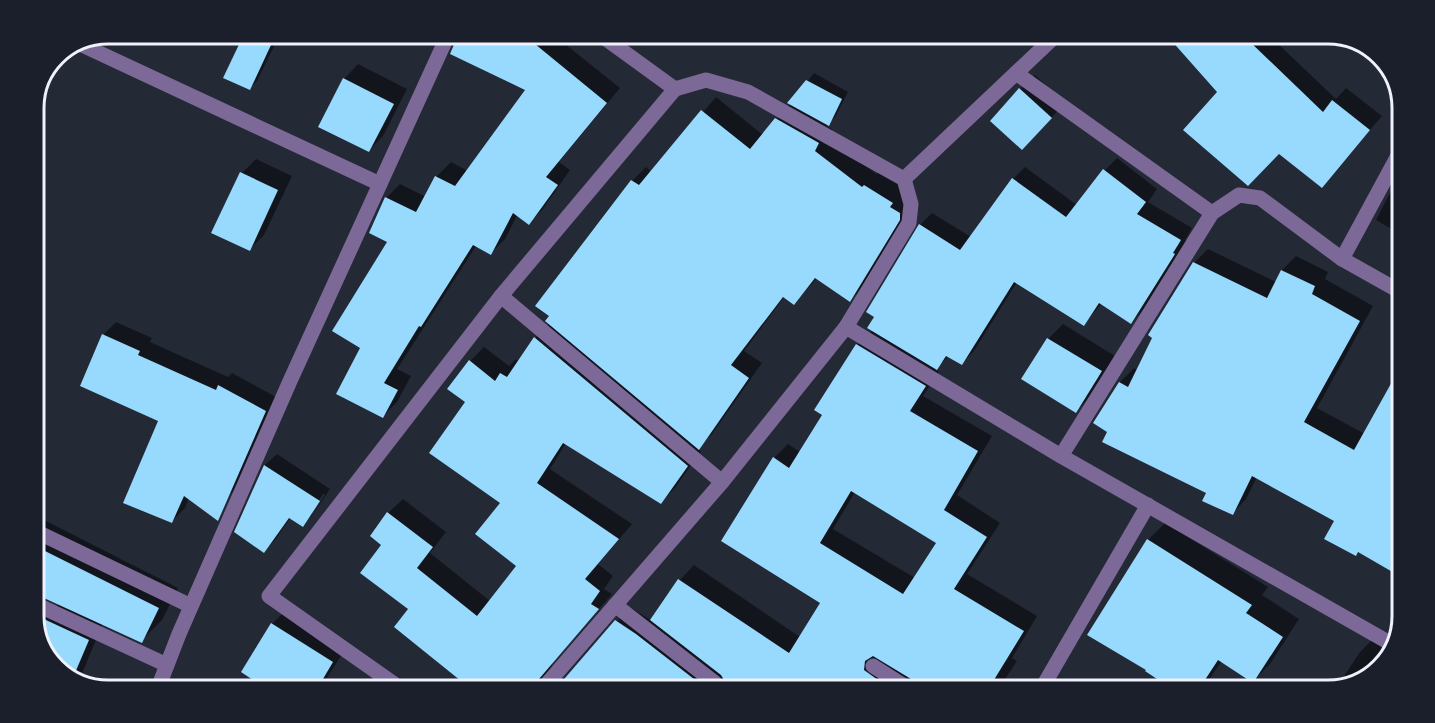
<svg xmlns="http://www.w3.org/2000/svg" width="1435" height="723" viewBox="0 0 1435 723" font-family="'Titillium Web',sans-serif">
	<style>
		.shadow { fill: #0007; fill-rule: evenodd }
		.building { fill: #98d9fe; fill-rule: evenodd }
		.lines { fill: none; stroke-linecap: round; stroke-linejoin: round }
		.lane { stroke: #7c6997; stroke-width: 15 }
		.street { stroke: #7c6997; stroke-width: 15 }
		.rim { fill: none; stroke: #eff2fb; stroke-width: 3 }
	</style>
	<rect width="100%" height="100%" fill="#242936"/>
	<!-- shadow -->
	<g class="shadow">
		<polygon points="245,34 270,34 278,38 257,81 250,88 225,77"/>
		<polygon points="458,35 555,36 620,88 559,162 570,170 543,209 529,223 518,214 505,239 491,253 476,246 397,369 411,376 397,402 383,416 362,347 390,242 386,198 400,184 426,197 437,176 451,162 468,171 527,89"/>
		<polygon points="1172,39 1274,40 1336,99 1346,88 1382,116 1322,186 1219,92"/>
		<polygon points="358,64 407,89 383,136 369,150 344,79"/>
		<path d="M814,73L848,92L835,117L826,126L832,129L828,137L876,174L879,172L906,189L913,205L864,286L850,300L817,278L794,304L785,296L744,351L762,363L712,434L698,448L701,451L675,488L661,502L566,443L550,469L632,524L598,564L613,576L604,589L612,594L552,663L551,674L558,681L566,679L630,607L652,621L680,580L694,565L800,637L822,602L774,458L788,444L800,452L824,415L857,345L873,330L920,225L932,213L971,237L1013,179L1025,167L1077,205L1105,170L1117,158L1157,189L1148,202L1192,228L1185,240L1186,241L1143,310L1131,322L1102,303L1084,324L1017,282L974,351L962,363L949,356L935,369L939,372L923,396L992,436L957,495L1000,523L967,574L1037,616L1012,658L1017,661L999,688L471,685L411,608L383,545L372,536L388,513L403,499L446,532L430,553L490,601L518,566L502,502L468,402L470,361L484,347L509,366L516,359L519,362L535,338L550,323L632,181L646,167L652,172L716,97L763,135L791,103ZM855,492L938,542L915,578L833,529Z"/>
		<polygon points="1035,75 1065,103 1036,134 1020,89"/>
		<polygon points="256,159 292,176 264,235 250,249 242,173"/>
		<polygon points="1401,172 1400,234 1376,220"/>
		<polygon points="1208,249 1276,282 1282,270 1296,256 1328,272 1325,279 1373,306 1317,408 1365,434 1386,396 1398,384 1396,572 1360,551 1356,555 1336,520 1257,477 1246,499 1232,514 1208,492 1095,422 1120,382 1134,368 1138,371 1194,263"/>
		<polygon points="116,322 152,338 150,342 228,377 232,373 278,398 240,484 227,497 189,498 185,508 172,521 160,420 103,335"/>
		<polygon points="1063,324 1115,356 1091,396 1076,411 1048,339"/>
		<path d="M277,454L330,489L314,513L303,525L291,517L275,540L264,551L247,506L265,465ZM323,494L325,495L313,514H310Z"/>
		<polygon points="42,519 178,588 162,620 141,641 103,623 81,676 75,682 46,657 38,635 44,619 60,603 33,592 33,528"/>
		<polygon points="1165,523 1268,587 1262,595 1299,619 1270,664 1253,681 1222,661 1202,689 1175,689 1147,671 1148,540"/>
		<polygon points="287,609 346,648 323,684 262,684 272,624"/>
		<polygon points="1378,634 1395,648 1369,678 1337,687 1360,652"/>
	</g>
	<!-- building -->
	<g class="building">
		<polygon points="244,34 271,45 250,90 223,78"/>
		<polygon points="412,35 437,35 433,45"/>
		<polygon points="458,35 524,35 607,103 546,177 558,185 529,225 513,213 491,255 473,245 421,327 419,326 384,383 398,390 383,418 336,394 360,348 332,331 387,242 369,233 385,197 416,212 435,176 455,186 525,90 450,54"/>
		<polygon points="1170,39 1248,40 1323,112 1332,100 1370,130 1322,188 1279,154 1248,186 1183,130 1217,92"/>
		<polygon points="343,78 394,104 369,152 318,127"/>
		<polygon points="806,80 842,99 829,126 787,103"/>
		<polygon points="1019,88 1052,118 1022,150 990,121"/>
		<polygon points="701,110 750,149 775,118 819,143 815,151 862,187 864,185 893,203 890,207 900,213 900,220 850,302 815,278 794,305 783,297 731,365 749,378 699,450 545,321 549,316 535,306 631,180 639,185"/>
		<polygon points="1103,169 1146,202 1137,214 1181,240 1173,253 1175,254 1131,324 1099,303 1084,326 1014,282 962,365 946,356 937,370 867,328 874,317 866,312 919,224 960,250 1012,178 1066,217"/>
		<polygon points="240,172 278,190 250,251 211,233"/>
		<polygon points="1193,262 1267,298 1281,270 1315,286 1312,294 1360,321 1304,422 1354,450 1398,371 1396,574 1358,552 1356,556 1324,539 1334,521 1252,476 1233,515 1202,501 1206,493 1102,442 1107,432 1093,423 1119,382 1128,387 1152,338 1148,335"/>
		<polygon points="102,334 140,351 138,355 216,390 218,385 266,411 218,521 184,496 172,523 123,503 158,421 80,386"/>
		<polygon points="534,337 688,466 661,504 563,443 537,483 619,539 585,579 600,591 591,604 599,609 539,679 537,685 466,685 394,627 408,609 360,573 381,545 370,536 387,512 433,547 417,568 477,616 516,566 475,534 500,503 429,453 465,402 447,389 469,360 495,381 500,373 507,377"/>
		<polygon points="1047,338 1102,371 1076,413 1021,379"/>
		<path d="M856,344L926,386L910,411L978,451L944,510L987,537L954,589L1024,631L989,688H916L911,679L873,656L865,661L864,670L888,687L724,686V680L721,675L650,620L678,579L789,653L820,603L721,541L773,457L789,468L822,415L814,410ZM851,491L936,543L903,594L820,543Z"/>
		<polygon points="264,465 320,501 303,527 289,518 264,553 234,532"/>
		<polygon points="1147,539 1252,605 1246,613 1283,637 1253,683 1218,660 1199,689 1172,689 1145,671 1146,670 1087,635"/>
		<polygon points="33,545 159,608 142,643 33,593"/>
		<polygon points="33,614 89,640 72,680 46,657 33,621"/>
		<polygon points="615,620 636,634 703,686 559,685"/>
		<polygon points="271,623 333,662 320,684 259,684 241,672"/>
	</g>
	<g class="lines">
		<!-- lane -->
		<polyline class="lane" points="615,605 715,683"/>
		<!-- street -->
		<g class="street">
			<polyline points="80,44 380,184"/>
			<polyline points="1016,73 1212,213"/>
			<polyline points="904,179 1052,39"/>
			<polyline points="1342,259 1401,150"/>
			<polyline points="501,296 722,482"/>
			<polyline points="846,327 1061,456 1395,646"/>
			<polyline points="1061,456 1212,213 1239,195 1260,198 1342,259 1399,291"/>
			<polyline points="33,530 191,606"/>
			<polyline points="33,603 167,665"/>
			<polyline points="873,666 906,687"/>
			<polyline points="160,683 179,634 290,381 448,35"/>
			<polyline points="394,684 269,596 501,296 675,89"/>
			<polyline points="546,685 722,482 846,327 909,223 911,204 904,179 748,92 706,80 675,89 602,36"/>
			<polyline points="1042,688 1148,505"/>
		</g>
	</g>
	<!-- crop -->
	<path d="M0 0H1435V723H0ZM108 44H1328A64 64 0 0 1 1392 108V616A64 64 0 0 1 1328 680H108A64 64 0 0 1 44 616V108A64 64 0 0 1 108 44Z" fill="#1b1f2c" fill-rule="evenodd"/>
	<path class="rim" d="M108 44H1328A64 64 0 0 1 1392 108V616A64 64 0 0 1 1328 680H108A64 64 0 0 1 44 616V108A64 64 0 0 1 108 44Z"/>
</svg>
